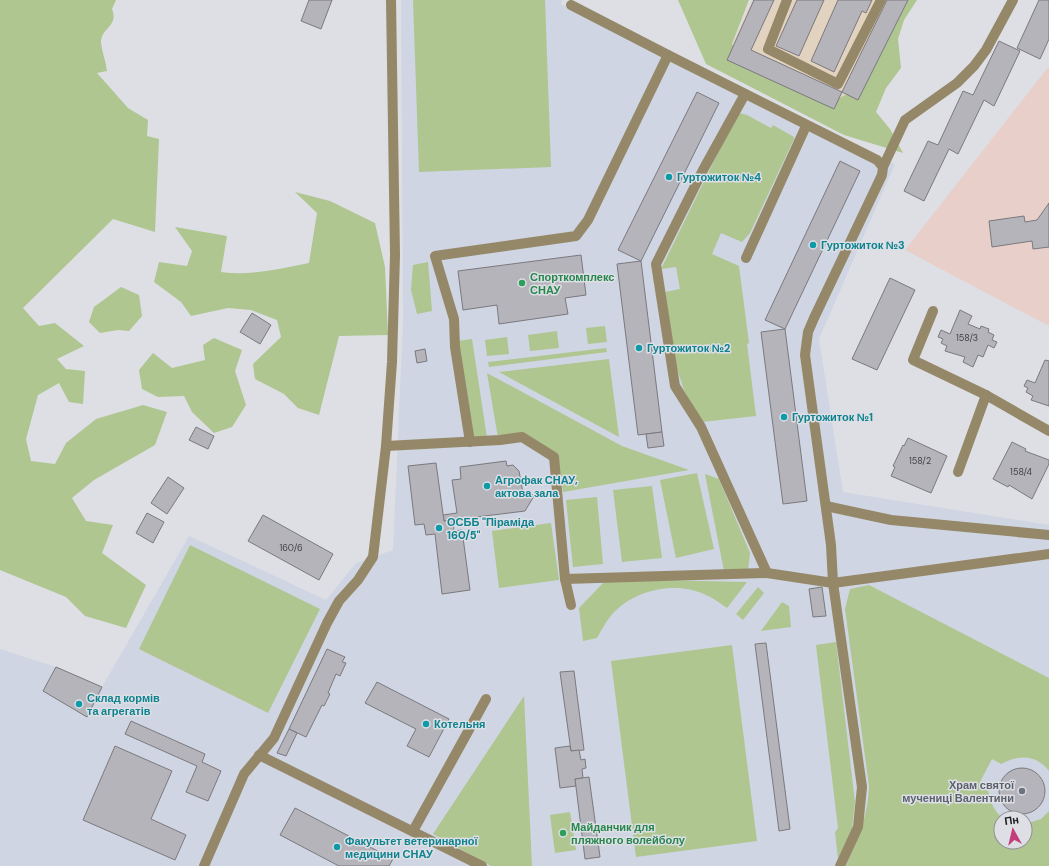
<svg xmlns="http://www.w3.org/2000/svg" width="1049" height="866" viewBox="0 0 1049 866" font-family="'DM Sans',sans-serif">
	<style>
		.built { fill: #cfd5e2; fill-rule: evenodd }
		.industrial { fill: #e2d3c0 }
		.medical { fill: #e9cfca }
		.green { fill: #afc690 }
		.building { fill: #b5b4ba; stroke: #7a797e }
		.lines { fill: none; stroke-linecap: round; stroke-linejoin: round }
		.minor { stroke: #958868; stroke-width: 10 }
		.culture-dot { fill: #0f9aa8; stroke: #dddfe5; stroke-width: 1.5 }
		.leisure-dot { fill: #2e9e5b; stroke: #dddfe5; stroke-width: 1.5 }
		.worship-dot { fill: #6b7280; stroke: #dddfe5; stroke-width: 1.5 }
		.labels { text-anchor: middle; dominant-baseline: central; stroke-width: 3; stroke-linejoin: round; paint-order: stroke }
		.number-label { font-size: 9px; fill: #424245 }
		.culture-label { font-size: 11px; font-weight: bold; fill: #0d838f; stroke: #dddfe5; text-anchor: start }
		.leisure-label { font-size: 11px; font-weight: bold; fill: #27864d; stroke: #dddfe5; text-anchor: start }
		.worship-label { font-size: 11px; font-weight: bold; fill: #5b616d; stroke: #dddfe5; text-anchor: end }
	</style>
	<rect width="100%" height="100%" fill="#dddfe5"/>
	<!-- built -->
	<path class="built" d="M401,0H562L561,4L647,48L651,42L895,164L819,339L843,492L1049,525V866H0V649L56,667L102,687L189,536L326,600L356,563L393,550L403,322ZM1001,818H1025V842H1001Z"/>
	<!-- industrial -->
	<polygon class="industrial" points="752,0 910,0 859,102 833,111 725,61"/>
	<!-- medical -->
	<polygon class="medical" points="1049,66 1049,326 905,250"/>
	<!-- green -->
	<g class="green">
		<path d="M0,0H116L112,9C119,27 101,27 101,43C102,52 106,62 107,71L97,73L128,108L148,120L147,136L159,139L155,232L113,219L23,308L39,326L55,323L84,346L57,359L66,369L85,371L83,404L69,402L59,383L38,395L26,439L31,461L55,464L66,443L96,419L143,405L167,412L155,445L94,480L72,498L86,521L113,525L102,553L146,585L126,628L85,616L66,597L0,570Z"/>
		<polygon points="413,0 545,0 551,167 419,172"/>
		<polygon points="678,0 749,0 732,44 749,70 827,104 860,88 904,0 917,0 904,20 898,39 901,68 886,88 876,112 890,129 903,153 844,135 706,64"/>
		<polygon points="739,113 747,115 771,128 773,125 794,137 794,139 750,233 742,242 721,233 712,254 739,266 749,343 747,344 756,416 702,422 684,390 677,369 665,292 680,289 676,267 661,269 715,159"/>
		<path d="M295,192L330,201L375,223L385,267L388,335L339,336L319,415L298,408L284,394L255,379L253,364L281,337L277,320L251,310L228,308L191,316L181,302L154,282L159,262L187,266L192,251L175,227L227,236L221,272C250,276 280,269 309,263L317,213Z"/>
		<polygon points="428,262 432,311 417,314 411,290 413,265"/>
		<polygon points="121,287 139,295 142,316 129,331 118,330 100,333 89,322 94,307"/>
		<polygon points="605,326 607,342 588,344 586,328"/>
		<polygon points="557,331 559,348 530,351 528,335"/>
		<polygon points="507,337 509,354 487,356 485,340"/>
		<polygon points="214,338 242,350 235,371 246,405 232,427 214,433 192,412 184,396 158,397 142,389 139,370 153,353 172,368 205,360 203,345"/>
		<polygon points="472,339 487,438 479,439 469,434 458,341"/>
		<polygon points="606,348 607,352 489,367 488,362"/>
		<polygon points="609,359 619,437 499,372"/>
		<polygon points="487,373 622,446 689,470 563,492 557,458 519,437 498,438"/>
		<polygon points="697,473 714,549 676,558 660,480"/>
		<polygon points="705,474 719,479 750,553 748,571 724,571"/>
		<polygon points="652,486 662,558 622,562 613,490"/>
		<polygon points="597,497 603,564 573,567 566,500"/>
		<polygon points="551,523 559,580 499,588 492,531"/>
		<polygon points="190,545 320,609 268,713 139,649"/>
		<path d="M609,579L747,582L727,608C721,604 714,598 706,595C676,580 631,590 610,617C605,623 601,631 597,638L583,641L579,608L602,584Z"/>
		<path d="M869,585L1049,678V771C1036,754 1018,755 1001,764L992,759L980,782L988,787C989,800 993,809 1002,818L1001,842H1025V824L1041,819L1049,811V866H846C858,838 868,817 869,786L845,609L850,589Z"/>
		<polygon points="758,587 764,593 743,620 736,614"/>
		<polygon points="782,602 789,606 791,627 761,631"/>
		<polygon points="836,642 855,802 852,829 838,859 835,832 838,828 816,645"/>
		<polygon points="732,645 757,841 636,857 611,661"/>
		<polygon points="524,696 532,866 491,866 433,834"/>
		<polygon points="570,812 576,850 555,853 550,815"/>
	</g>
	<!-- building -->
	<g class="building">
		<polygon points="309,0 332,0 321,29 301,21"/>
		<polygon points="754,0 774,0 751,50 842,92 834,109 727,60"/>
		<polygon points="797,0 824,0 799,56 776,46"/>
		<polygon points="838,0 872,0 866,13 862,11 834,72 811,61"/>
		<polygon points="887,0 908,0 858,100 842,92"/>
		<polygon points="1039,0 1049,0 1049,39 1040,59 1017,48"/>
		<polygon points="999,41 1020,51 994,106 984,100 958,154 949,149 924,201 904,191 928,141 938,145 963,91 973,95"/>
		<polygon points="697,92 719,103 641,261 618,250"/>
		<polygon points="840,161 860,171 785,329 765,320"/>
		<polygon points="1049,203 1049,247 1033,249 1032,241 992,247 989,221 1024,216 1025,222 1037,220"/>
		<polygon points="581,255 586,295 565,298 568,314 499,324 497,305 463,310 458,271"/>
		<polygon points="641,261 662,432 638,435 617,264"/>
		<polygon points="890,278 915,290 877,370 852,359"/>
		<polygon points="960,310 972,316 968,324 980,329 981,326 989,329 988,332 994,335 992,340 997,342 994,348 988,345 983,357 978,355 973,367 963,362 965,357 945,351 947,346 941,343 943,339 938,337 941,330 950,334"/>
		<polygon points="252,313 271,325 260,344 240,332"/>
		<polygon points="785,329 807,501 783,504 761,332"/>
		<polygon points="425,349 427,361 417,363 415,351"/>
		<polygon points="1045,360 1049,361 1049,406 1031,400 1033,396 1026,392 1028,388 1024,386 1027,380 1035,383"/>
		<polygon points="196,427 214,436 208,449 189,440"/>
		<polygon points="662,432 664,446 648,448 646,434"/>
		<polygon points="908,438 947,456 931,493 891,476 895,467 893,466 903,445 904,446"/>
		<polygon points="1012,442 1026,449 1025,451 1049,460 1049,464 1032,499 1009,485 1008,487 993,479"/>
		<polygon points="506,461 507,466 513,465 519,471 523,493 530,492 534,496 525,511 444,521 443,515 457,513 452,480 461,479 460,467"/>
		<polygon points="436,463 444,521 453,520 454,531 462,530 470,590 442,594 435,534 426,535 424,524 415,525 408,466"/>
		<polygon points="168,477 184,488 167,514 151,503"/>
		<polygon points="147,513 164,522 153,543 136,533"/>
		<polygon points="263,515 333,554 319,580 248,541"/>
		<polygon points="822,587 826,616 813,617 809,589"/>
		<polygon points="766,643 790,829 779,831 755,644"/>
		<polygon points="327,649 345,657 342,662 346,663 340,676 336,674 328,693 330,694 324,706 322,705 306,737 289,729"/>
		<polygon points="56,667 102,687 87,717 43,691"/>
		<polygon points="574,671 584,750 571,751 560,672"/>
		<polygon points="377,682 449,719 429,757 407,746 416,729 365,703"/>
		<polygon points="131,721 205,754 202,762 221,771 208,801 186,792 197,766 125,734"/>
		<polygon points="289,729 297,733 286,756 277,753"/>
		<polygon points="115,746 172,771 151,819 186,835 175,860 83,820"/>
		<polygon points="570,746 571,751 579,750 581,760 585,759 586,768 582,769 583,778 575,779 576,786 560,788 555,748"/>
		<circle cx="1022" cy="791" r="23"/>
		<polygon points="589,777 600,857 585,859 575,779"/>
		<polygon points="295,808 393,859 389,866 339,866 280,835"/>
	</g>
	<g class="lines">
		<!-- minor -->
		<g class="minor">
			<polyline points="787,0 768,49 838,84 881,0"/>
			<polyline points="571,5 668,55"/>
			<polyline points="745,94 703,170 656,264 675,386 701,427 767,573 833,583 1049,554"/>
			<polyline points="883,167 905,120 957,83 974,66 986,50 1013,0"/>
			<polyline points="746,258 806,126"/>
			<polyline points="933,311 913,360 986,395 1049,431"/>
			<polyline points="470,442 455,347 454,319 435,256 576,236 588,220 668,55 877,160 883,167 882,175 814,318 808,332 805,355 831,545 833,583 862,787 858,827 840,866"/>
			<polyline points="386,446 500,440 522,437 554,457 565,579 767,573"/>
			<polyline points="958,472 986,395"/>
			<polyline points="826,506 891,520 1049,535"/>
			<polyline points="565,579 571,605"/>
			<polyline points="259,755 482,866"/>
			<polyline points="413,831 486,699"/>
			<polyline points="204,866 244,774 274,738 327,623 339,601 358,580 373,557 386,446 392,362 395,255 391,0"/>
		</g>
	</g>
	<!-- markers -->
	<g class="culture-dot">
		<circle cx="669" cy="177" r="4"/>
		<circle cx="813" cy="245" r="4"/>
		<circle cx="639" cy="348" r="4"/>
		<circle cx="784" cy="417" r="4"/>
		<circle cx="487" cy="486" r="4"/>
		<circle cx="439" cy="528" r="4"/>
		<circle cx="79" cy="704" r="4"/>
		<circle cx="426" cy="724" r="4"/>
		<circle cx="337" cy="847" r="4"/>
	</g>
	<g class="leisure-dot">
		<circle cx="522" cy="283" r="4"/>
		<circle cx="563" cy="833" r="4"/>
	</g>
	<circle class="worship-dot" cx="1022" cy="791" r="4"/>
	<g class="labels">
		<!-- number labels -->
		<g class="number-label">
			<text x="967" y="338">158/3</text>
			<text x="920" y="461">158/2</text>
			<text x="1021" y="472">158/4</text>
			<text x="291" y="548">160/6</text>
		</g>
		<!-- culture labels -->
		<g class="culture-label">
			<text x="677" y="177">Гуртожиток №4</text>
			<text x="821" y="245">Гуртожиток №3</text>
			<text x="647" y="348">Гуртожиток №2</text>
			<text x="792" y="417">Гуртожиток №1</text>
			<text x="495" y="480">Агрофак СНАУ,<tspan x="495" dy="13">актова зала</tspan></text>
			<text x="447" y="522">ОСББ "Піраміда<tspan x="447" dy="13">160/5"</tspan></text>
			<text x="87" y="698">Склад кормів<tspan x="87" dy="13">та агрегатів</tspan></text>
			<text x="434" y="724">Котельня</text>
			<text x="345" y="841">Факультет ветеринарної<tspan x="345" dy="13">медицини СНАУ</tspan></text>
		</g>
		<!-- leisure labels -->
		<g class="leisure-label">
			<text x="530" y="277">Спорткомплекс<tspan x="530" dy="13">СНАУ</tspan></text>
			<text x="571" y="827">Майданчик для<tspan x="571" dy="13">пляжного волейболу</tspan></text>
		</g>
		<!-- worship labels -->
		<g class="worship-label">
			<text x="1014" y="785">Храм святої<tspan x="1014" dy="13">мучениці Валентини</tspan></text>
		</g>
	</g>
	<!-- north arrow -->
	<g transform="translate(1013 830) rotate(352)"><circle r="19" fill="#dddfe5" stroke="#8f9195"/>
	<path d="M0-3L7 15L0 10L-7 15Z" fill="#c43d7c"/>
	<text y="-6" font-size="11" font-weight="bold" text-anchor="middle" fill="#1b1c1e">Пн</text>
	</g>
</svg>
